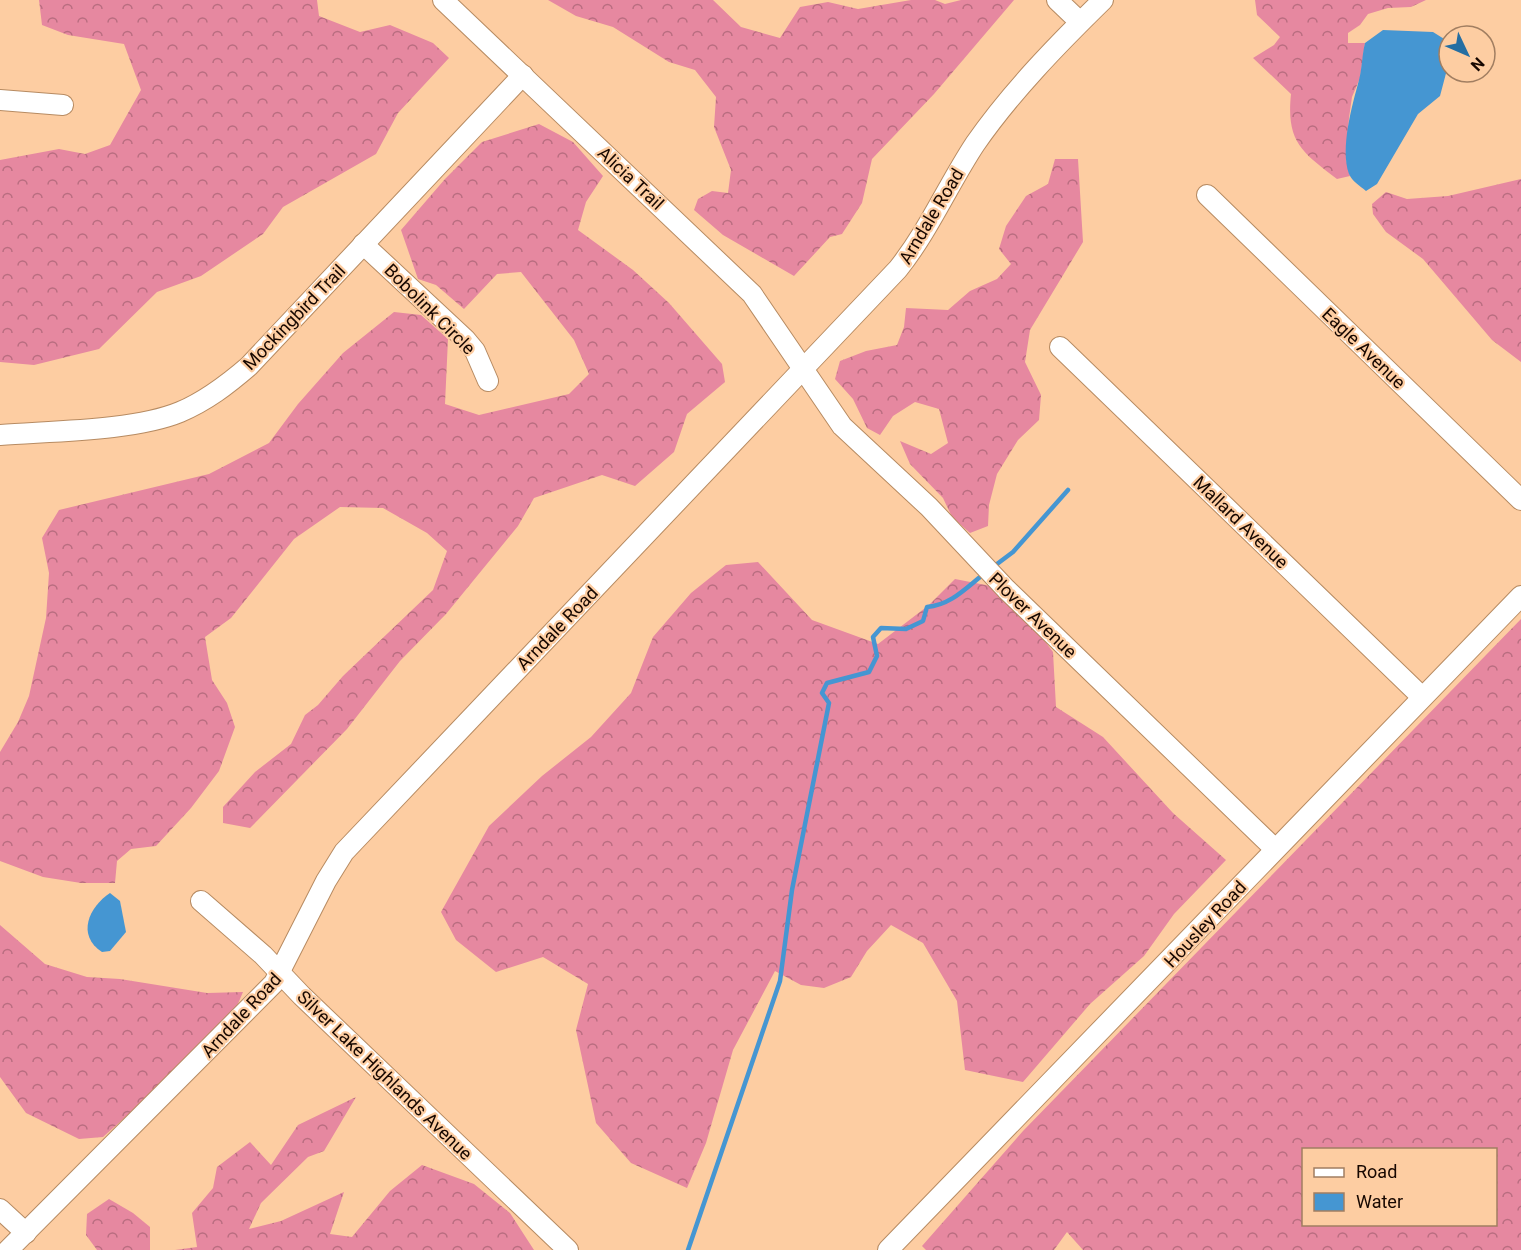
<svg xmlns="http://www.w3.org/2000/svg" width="1521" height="1250" viewBox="0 0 1521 1250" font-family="Roboto,sans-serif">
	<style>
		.forest { fill: url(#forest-crowns); fill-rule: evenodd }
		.water { fill: #4596d2 }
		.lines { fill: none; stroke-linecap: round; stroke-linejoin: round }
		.stream { stroke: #4596d2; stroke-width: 4.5 }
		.minor-casing { stroke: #b78b62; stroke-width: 22 }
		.minor { stroke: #fff; stroke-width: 20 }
		.labels { text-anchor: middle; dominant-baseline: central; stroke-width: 4.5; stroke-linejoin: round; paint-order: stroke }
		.street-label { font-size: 18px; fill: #160700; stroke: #fdcda2 }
	</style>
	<defs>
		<pattern id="forest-crowns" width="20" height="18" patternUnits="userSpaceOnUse" patternTransform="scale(1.5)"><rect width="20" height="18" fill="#e688a0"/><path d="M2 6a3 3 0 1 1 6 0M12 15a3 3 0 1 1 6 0" fill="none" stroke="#b96d80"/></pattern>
	</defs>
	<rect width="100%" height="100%" fill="#fdcda2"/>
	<!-- forest -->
	<g class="forest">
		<polygon points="39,0 317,0 319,16 360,32 390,25 433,43 449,58 398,113 376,154 283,207 263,234 201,276 157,292 99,349 34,365 0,362 0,160 59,149 85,154 110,145 141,90 124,44 68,35 42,25"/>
		<polygon points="548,0 713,0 741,27 780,38 800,7 828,2 858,9 911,0 935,0 945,4 961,0 1014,0 934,94 872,159 862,203 842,234 830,237 794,276 723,235 694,210 698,199 712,191 728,193 731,170 714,127 716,97 695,70 669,62 613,27 576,16"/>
		<path d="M1255,0H1426L1411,7L1388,8L1368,14L1360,25L1348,33V43H1365L1360,78L1352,97L1349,118L1346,159L1350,176L1337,179C1302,152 1286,142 1291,94L1253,58L1274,45L1280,37L1257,15Z"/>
		<polygon points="539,124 573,142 603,176 586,202 578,230 633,270 669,303 722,364 725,382 687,414 674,452 635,486 602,475 534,498 518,526 446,614 400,661 347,729 250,828 223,823 223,807 255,772 291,744 305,715 318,705 343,676 433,590 447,551 427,533 383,508 340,507 294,539 231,618 205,637 212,680 227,703 235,727 219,771 191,808 156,846 131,849 117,861 115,883 81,883 43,877 0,861 0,752 18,722 29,696 46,618 49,573 42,538 59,510 209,474 269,443 298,404 343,353 394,312 421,315 448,339 445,404 479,415 569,394 589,374 574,340 521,272 497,274 464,309 436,285 418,279 401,230 445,179 482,142"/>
		<polygon points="1055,159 1078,159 1083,242 1030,330 1025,362 1041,395 1039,420 1018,440 997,474 989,505 988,526 970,533 952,517 943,498 910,464 900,441 931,454 948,443 939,409 915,402 893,416 880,435 867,428 853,399 835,379 840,361 866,351 897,345 904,327 906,308 948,310 970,291 997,279 1011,264 999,249 1006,226 1026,196 1048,184"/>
		<polygon points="1521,179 1521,362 1492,340 1423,259 1386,232 1373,214 1372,204 1386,192 1407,199 1448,196"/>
		<polygon points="758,562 812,620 878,644 929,605 955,579 1006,589 1053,652 1056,707 1103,737 1173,813 1226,860 1174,914 1144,956 1090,1004 1023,1082 965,1070 957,1001 923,943 891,925 867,951 851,977 824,988 801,985 775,971 733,1050 706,1143 687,1188 631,1163 596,1123 576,1030 588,984 543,957 496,972 456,940 441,912 489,826 542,776 591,737 631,693 653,637 691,593 726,565"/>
		<path d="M1521,619V1250H1083L1067,1232L1054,1250H926L922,1246L1023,1131ZM1304,1150H1496V1224H1304Z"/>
		<polygon points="0,925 45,964 87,977 120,979 207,993 243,992 234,1013 168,1079 103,1137 79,1139 26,1113 0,1077"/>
		<polygon points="356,1097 324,1151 308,1157 261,1203 249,1229 281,1221 344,1192 330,1234 352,1237 390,1191 422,1165 474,1184 510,1213 534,1250 175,1250 197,1247 192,1213 213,1188 217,1167 250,1142 271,1165 298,1125"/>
		<polygon points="109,1199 133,1213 150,1227 150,1250 97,1250 86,1235 87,1214"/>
	</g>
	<!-- water -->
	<g class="water">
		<path d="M1383,30L1433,32L1449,42V62L1440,96L1418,114L1377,184L1366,191C1360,186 1352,181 1349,174C1340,148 1352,106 1359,80C1362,69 1362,55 1365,43Z"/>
		<path d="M110,893L120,901L126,932L110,951L102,952C76,935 89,907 110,893Z"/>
	</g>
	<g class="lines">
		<!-- stream -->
		<g class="stream">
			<polyline points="997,564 1013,552 1068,490"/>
			<path d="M688,1250L780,981L792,890L829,703L822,693L827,683L869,672L877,656L873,637L881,628L906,629L923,621L927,607C949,605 963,591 980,577"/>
		</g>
		<defs>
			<g id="minor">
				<polyline points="443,0 752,294 842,426 929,507 1006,589 1275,849"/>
				<polyline points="1057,0 1080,22"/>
				<polyline points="0,100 63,105"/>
				<polyline points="1207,195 1521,500"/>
				<polyline points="363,244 465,339 475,351 488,381"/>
				<polyline points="1060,347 1422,697"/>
				<path d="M0,435C51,431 134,431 180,412C206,401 227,385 249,366L523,75"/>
				<polyline points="201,901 263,955 302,996 568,1250"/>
				<polyline points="0,1209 26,1233"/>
				<path d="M8,1250L274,983L326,881L344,852L898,269C929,230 948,185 975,144C1011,92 1058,44 1103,0"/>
				<polyline points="888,1250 1521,596"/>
			</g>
		</defs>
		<!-- minor casing -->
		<use href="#minor" class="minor-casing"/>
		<!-- minor -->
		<use href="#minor" class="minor"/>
	</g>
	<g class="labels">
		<!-- street labels -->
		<g class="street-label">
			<text transform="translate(631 178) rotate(43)">Alicia Trail</text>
			<text transform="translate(931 216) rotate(-59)">Arndale Road</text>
			<text transform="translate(430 309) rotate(45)">Bobolink Circle</text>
			<text transform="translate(294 317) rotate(-46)">Mockingbird Trail</text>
			<text transform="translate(1364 348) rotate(44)">Eagle Avenue</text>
			<text transform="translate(1241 522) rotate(44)">Mallard Avenue</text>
			<text transform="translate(1033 615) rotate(44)">Plover Avenue</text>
			<text transform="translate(557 628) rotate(-46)">Arndale Road</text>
			<text transform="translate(1205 924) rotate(-47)">Housley Road</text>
			<text transform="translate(241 1015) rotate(-47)">Arndale Road</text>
			<text transform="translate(385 1075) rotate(44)">Silver Lake Highlands Avenue</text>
		</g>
	</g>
	<!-- legend -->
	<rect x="1302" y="1148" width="195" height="78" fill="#fdcda2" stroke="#a17e61" stroke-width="1.5"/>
	<rect x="1314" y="1168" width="30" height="9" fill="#ffffff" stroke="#a17e61" stroke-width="1.5"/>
	<text x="1356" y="1178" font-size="18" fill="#160700">Road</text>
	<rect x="1314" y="1193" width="30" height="18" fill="#4596d2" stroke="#a17e61" stroke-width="1.5"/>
	<text x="1356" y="1208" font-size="18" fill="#160700">Water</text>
	<!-- north arrow -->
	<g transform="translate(1467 54) rotate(134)"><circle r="28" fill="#fdcda2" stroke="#a17e61" stroke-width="1.5"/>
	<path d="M0-4.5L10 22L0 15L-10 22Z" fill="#256ea2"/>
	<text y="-9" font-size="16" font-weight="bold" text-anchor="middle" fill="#160700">N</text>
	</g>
</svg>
